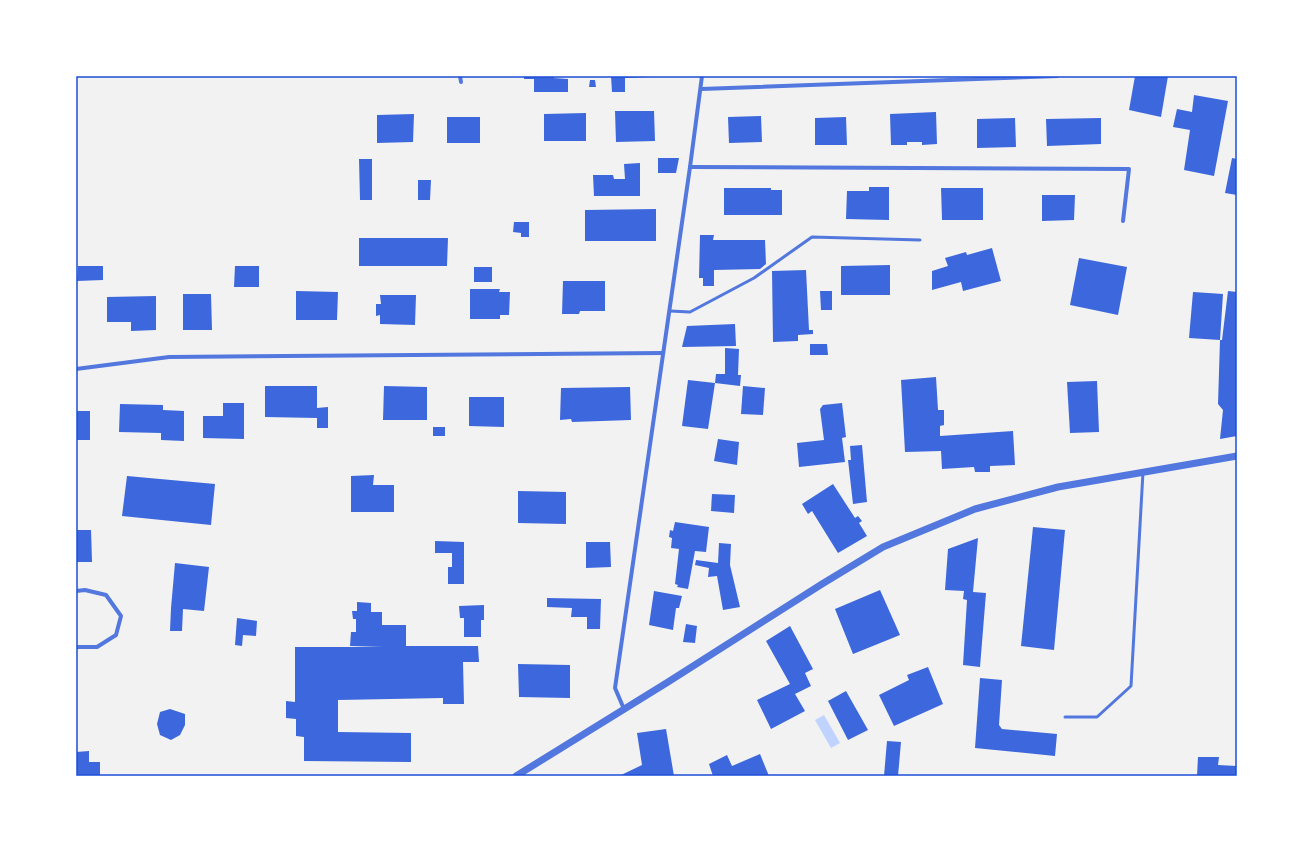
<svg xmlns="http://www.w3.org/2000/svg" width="1313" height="852" viewBox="0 0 1313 852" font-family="Barlow,sans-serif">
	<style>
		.water { fill: #bfd3fe }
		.building { fill: #3d67dc }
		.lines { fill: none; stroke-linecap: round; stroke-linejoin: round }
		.service { stroke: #5277de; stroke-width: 3 }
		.minor { stroke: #5277de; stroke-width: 4 }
		.tertiary { stroke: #5277de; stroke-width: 7 }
		.neatline { fill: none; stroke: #1d4ed8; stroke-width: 1.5 }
	</style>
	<rect width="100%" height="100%" fill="#f2f2f2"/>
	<!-- water -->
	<polygon class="water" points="824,715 840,743 831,748 815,720"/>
	<!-- building -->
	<g class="building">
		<polygon points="524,76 554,76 554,78 568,79 568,92 534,92 534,79 524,79"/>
		<polygon points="611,76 652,76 652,77 625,78 625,92 612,92"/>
		<polygon points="1135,76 1168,76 1161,117 1129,110"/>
		<polygon points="590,80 595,80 596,87 589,87"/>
		<polygon points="1194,95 1228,101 1214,176 1184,170 1190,130 1173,127 1177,109 1192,112"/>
		<polygon points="615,111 654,111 655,141 616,142"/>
		<polygon points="936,112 937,144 922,145 922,142 907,142 907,145 891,145 890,114"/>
		<polygon points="586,113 586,141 544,141 544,114"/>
		<polygon points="414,114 413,142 377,143 377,115"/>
		<polygon points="761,116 762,142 729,143 728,117"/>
		<rect x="447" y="117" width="33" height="26"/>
		<polygon points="846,117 847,145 815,145 815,118"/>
		<polygon points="1015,118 1016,147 977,148 977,119"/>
		<polygon points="1101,118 1101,144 1047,146 1046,119"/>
		<polygon points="658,158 679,158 676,173 658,173"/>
		<polygon points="1232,158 1237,159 1237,195 1225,193"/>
		<polygon points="359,159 372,159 372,200 360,200"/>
		<polygon points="640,163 640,196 594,196 593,175 613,175 614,179 625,179 624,164"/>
		<polygon points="418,180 431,180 430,200 418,200"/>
		<polygon points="869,187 889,187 889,220 846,219 847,191 869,191"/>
		<polygon points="724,188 771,188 771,190 782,190 782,215 724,215"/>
		<polygon points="941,188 983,188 983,220 942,220"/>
		<polygon points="1042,195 1075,195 1074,220 1042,221"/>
		<polygon points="656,209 656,241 585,241 585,210"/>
		<polygon points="514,222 529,222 529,237 521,237 521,233 513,232"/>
		<polygon points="700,235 714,235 713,240 765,240 766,264 760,269 714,270 714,286 703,286 703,278 699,278"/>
		<polygon points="359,238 448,238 447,266 359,266"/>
		<polygon points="992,248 1001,281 963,291 961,282 932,290 932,271 948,266 945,258 966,252 967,255"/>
		<polygon points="1079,258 1127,267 1118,315 1070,305"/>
		<polygon points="890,265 890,295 841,295 841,266"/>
		<polygon points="78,266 103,266 103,280 77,281"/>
		<polygon points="235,266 259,266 259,287 234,287"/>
		<rect x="474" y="267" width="18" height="15"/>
		<polygon points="806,270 809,330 813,330 813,334 798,335 798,341 773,342 772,271"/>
		<polygon points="563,281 605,281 605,311 580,311 579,314 562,314"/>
		<polygon points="470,289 500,289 499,292 510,292 509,315 500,315 500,319 470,319"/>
		<polygon points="296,291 338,292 337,320 296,320"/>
		<polygon points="820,291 832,291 832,310 821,310"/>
		<polygon points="1228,291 1237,292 1237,436 1220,439 1223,410 1218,404 1220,340 1189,338 1193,292 1223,294 1220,340 1222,340"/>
		<polygon points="183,294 211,294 212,330 183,330"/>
		<polygon points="380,295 416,295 415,325 380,324 380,315 376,316 376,304 381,304"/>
		<polygon points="156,296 156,330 131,331 131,322 107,322 107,297"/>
		<polygon points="735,324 736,346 682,347 687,326"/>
		<polygon points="810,344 827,344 828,355 810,355"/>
		<polygon points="725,348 739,349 738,375 741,375 740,386 715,383 716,374 725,374"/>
		<polygon points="936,377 938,410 944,410 944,425 940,426 940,436 1013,431 1015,465 990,466 990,472 975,472 974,467 942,469 941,451 905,452 901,380"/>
		<polygon points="688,380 715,383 708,429 682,426"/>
		<polygon points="1097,381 1099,432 1070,433 1067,382"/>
		<polygon points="265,386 317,386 317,408 328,407 328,428 317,428 317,418 265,417"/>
		<polygon points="384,386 427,387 427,420 383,420"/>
		<polygon points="743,386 765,388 763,415 741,414"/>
		<polygon points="630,387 631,420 572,422 571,419 560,420 561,388"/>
		<polygon points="469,397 504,397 504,427 469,426"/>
		<polygon points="223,403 244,403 244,439 203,438 203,416 223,416"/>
		<polygon points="842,403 846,437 842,438 845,462 799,467 797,443 824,440 820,409 823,405"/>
		<polygon points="120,404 163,405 163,410 184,411 184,441 161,440 161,433 119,432"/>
		<rect x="76" y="411" width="14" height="29"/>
		<rect x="433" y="427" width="12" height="9"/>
		<polygon points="718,439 739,442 737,465 714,461"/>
		<polygon points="862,445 867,502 853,504 848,460 851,460 850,446"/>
		<polygon points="374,475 373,485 394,485 394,512 351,512 351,476"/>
		<polygon points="127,476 215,484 211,525 122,516"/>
		<polygon points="833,484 855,518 858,516 862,521 859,523 867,536 838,553 812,511 808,514 802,504"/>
		<polygon points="518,491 566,492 566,524 518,523"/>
		<polygon points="712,494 735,495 734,513 711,511"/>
		<polygon points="675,522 709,527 706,552 695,551 688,589 677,587 678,585 675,584 679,549 671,548 672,538 669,537 670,530 673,531"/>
		<polygon points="1033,527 1065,530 1054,650 1021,646"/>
		<polygon points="76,530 91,530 92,562 76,562"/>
		<polygon points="978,538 973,592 986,593 980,667 963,665 967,600 963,599 964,591 945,590 948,549"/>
		<polygon points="435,541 464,542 464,584 448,584 448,567 452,567 452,553 435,553"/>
		<polygon points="586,542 610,542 611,567 586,568"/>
		<polygon points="719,543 731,544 730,565 740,607 723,610 717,576 708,577 709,568 695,565 696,560 718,563"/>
		<polygon points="175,563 209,567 204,611 183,609 182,631 170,631 171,608"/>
		<polygon points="880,590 900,635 853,654 835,609"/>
		<polygon points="654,591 682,596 679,608 676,608 673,630 649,625"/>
		<polygon points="547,598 601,599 600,629 587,629 587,617 571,617 572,608 547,607"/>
		<polygon points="357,602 371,603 371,612 382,612 382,625 406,625 406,646 478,646 479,662 463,662 464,704 443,704 443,698 338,700 338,732 411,733 411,762 304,761 304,737 296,736 296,719 286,718 286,701 295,702 295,647 382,647 350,646 351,632 356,632 356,619 353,619 352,611 357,611"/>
		<polygon points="484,605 484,620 481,620 481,637 464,637 464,618 460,618 459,606"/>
		<polygon points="237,618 257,621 256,636 243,635 242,646 235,645"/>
		<polygon points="686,624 697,626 695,643 683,642"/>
		<polygon points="790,626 813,669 805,673 811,686 795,694 805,711 771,729 757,700 790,684 766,641"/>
		<polygon points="518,664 570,665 570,698 519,697"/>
		<polygon points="928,667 943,704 894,726 879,695 909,680 907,675"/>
		<polygon points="980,678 1002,680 999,725 1002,729 1057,734 1055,756 975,748"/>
		<polygon points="846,691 868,730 848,740 828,701"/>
		<polygon points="170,709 185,714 185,725 180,735 171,740 160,735 157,724 160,712"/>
		<polygon points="666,729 674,776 619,776 642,765 637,733"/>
		<polygon points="887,741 901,742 898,776 884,776"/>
		<polygon points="89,751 89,762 100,762 100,776 76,776 76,752"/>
		<polygon points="760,754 769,776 713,776 709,764 727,755 732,766"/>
		<polygon points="1198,757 1219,757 1218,765 1237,766 1237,776 1197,776"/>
	</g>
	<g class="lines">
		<!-- service -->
		<g class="service">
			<polyline points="670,311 690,312 754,278 812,237 920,240"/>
			<polyline points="1065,717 1097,717 1131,686 1143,472"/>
		</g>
		<!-- minor -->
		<g class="minor">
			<polyline points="460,76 461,82"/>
			<polyline points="701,89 1057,76"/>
			<polyline points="690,167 1129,169 1123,221"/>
			<polyline points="76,369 169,357 663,353"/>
			<polyline points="76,591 85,590 106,595 121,616 116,635 97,647 76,647"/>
			<polyline points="624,709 615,688 690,167 702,76"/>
		</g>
		<!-- tertiary -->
		<polyline class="tertiary" points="516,776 668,682 822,584 883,547 975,509 1058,487 1237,456"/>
	</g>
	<!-- border -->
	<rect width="1313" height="852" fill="none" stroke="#ffffff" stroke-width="154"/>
	<rect x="77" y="77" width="1159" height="698" class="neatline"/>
</svg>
